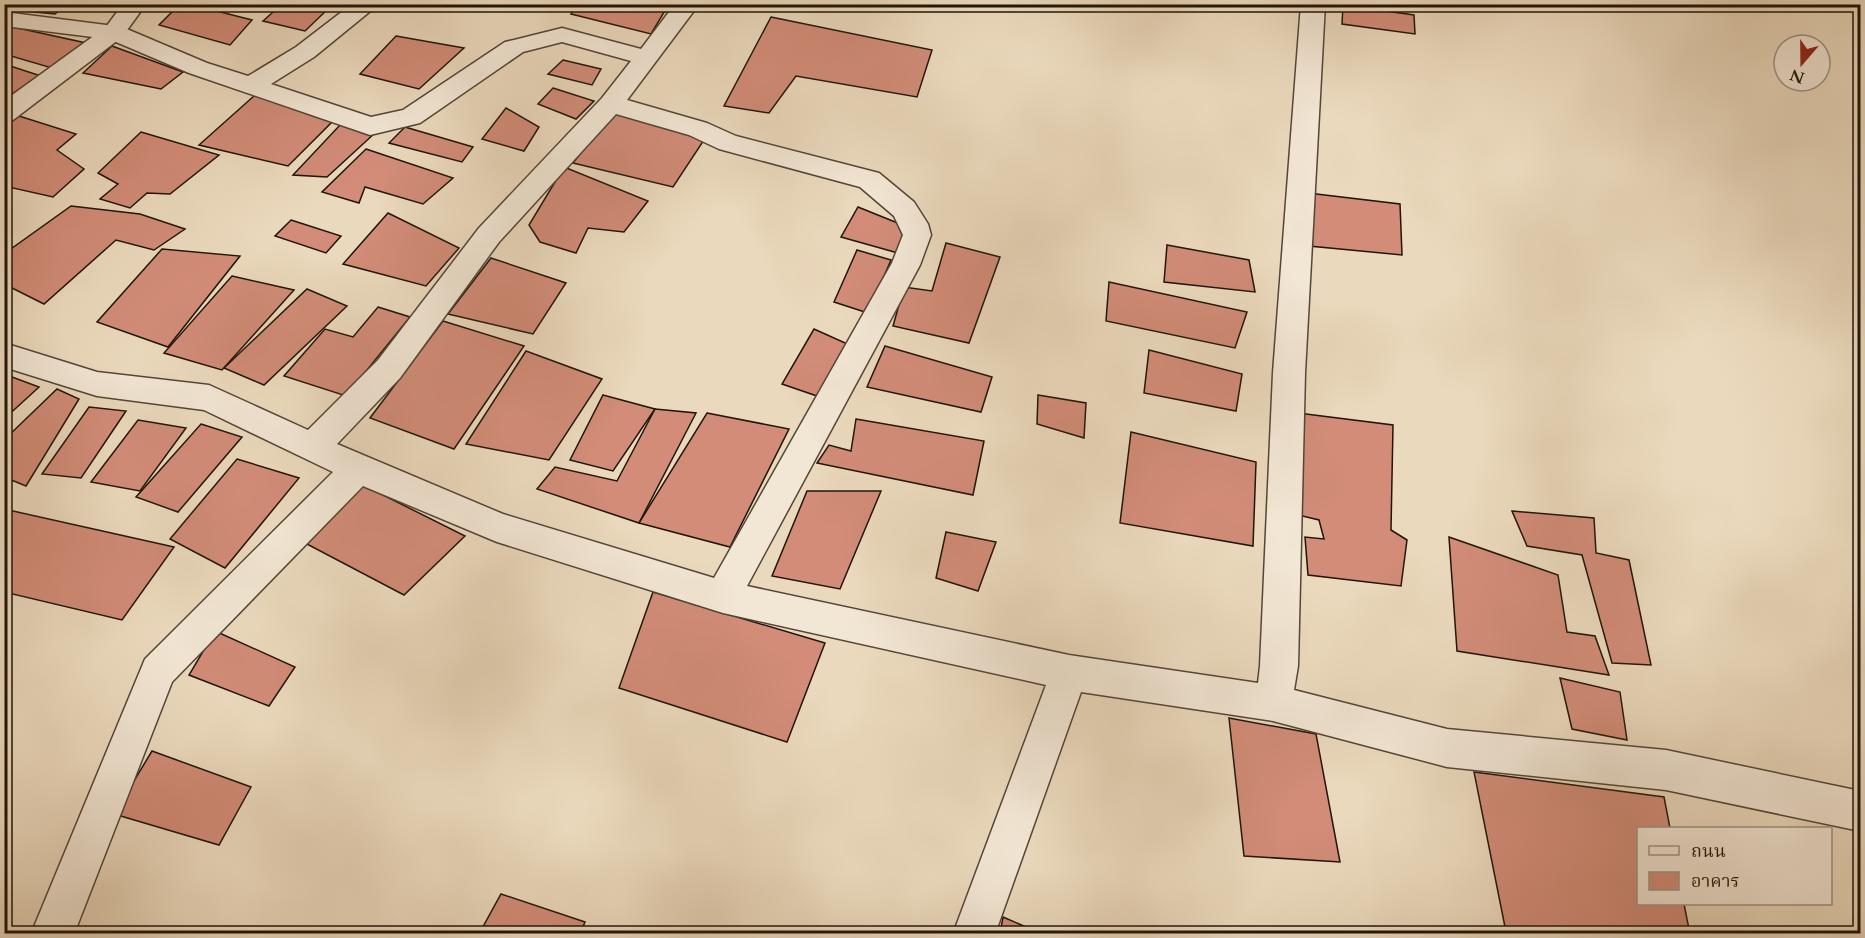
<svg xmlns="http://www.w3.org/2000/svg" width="1865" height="938" viewBox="0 0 1865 938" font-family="Cardo,'Noto Serif Thai',serif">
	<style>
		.building { fill: #d28c78; stroke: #20150a; stroke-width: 1.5 }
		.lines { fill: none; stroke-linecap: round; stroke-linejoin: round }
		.minor-casing { stroke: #534637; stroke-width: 3 }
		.tertiary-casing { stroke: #534637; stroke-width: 3 }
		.minor { fill: #f2e6d4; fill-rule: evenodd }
		.tertiary { fill: #f2e6d4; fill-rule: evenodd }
	</style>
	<rect width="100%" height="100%" fill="#ebd9bd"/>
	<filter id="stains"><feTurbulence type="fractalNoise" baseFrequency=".00333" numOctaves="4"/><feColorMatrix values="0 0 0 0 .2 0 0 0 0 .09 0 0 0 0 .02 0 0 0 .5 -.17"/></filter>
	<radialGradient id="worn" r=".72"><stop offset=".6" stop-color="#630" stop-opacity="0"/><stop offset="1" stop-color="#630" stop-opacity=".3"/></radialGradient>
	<!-- building -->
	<g class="building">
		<polygon points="7,4 67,4 55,14 4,9"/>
		<polygon points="180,4 189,4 252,20 230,45 159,25"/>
		<polygon points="282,4 311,4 329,8 305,31 263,21"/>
		<polygon points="578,4 669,4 651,34 571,14"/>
		<polygon points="722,4 777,4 774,10"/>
		<polygon points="1343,5 1414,15 1415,34 1342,24"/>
		<polygon points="771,17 932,50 917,97 796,76 769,113 724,106"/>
		<polygon points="4,25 86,43 52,68 4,54"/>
		<polygon points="396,36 464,48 419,89 360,74"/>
		<polygon points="112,46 183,72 161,89 83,73"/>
		<polygon points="563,60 601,69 592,85 548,74"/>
		<polygon points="4,64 41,76 4,99"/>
		<polygon points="553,88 594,101 576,119 538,104"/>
		<polygon points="255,95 333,121 288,166 199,145"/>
		<polygon points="506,108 539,127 524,151 482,139"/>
		<polygon points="614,110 704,140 673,187 573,163"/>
		<polygon points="19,116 76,134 57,150 84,169 53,197 4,186 4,127"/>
		<polygon points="340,125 375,133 327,177 293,175"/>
		<polygon points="405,127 473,147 462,162 389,143"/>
		<polygon points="141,132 219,155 170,194 147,193 130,208 100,199 118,184 98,173"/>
		<polygon points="366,149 453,178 423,204 365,187 359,203 322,192"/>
		<polygon points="564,167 648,201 624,232 588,228 576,253 540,242 529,225"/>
		<polygon points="1308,193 1400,204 1402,255 1309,246"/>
		<polygon points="71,206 140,214 185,229 154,250 116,240 44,304 4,284 4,254"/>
		<polygon points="858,207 905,226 898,253 841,237"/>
		<polygon points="388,213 459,248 426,286 343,264"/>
		<polygon points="291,220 341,236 326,253 275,236"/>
		<polygon points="946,243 1000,257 969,343 893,326 904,287 932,291"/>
		<polygon points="1167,245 1249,260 1255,292 1164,282"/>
		<polygon points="162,249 240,256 168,347 97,322"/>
		<polygon points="857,250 891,260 868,313 834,302"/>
		<polygon points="491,258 566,283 533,334 448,314"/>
		<polygon points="232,276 294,290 222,370 164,353"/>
		<polygon points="1109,282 1247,312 1235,348 1106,321"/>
		<polygon points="307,289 347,306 264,385 224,368"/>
		<polygon points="378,307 410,317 346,396 284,376 325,329 353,337"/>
		<polygon points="443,321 524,346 454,449 370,418"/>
		<polygon points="814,329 852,346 820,397 782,384"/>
		<polygon points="885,346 992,377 981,412 867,387"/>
		<polygon points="1149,350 1242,374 1236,411 1144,393"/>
		<polygon points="526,351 602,379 549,460 466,444"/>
		<polygon points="4,374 39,387 4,419"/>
		<polygon points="57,389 79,399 26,486 4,477 4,440"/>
		<polygon points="603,395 655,409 613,471 570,460"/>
		<polygon points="1038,395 1086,403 1084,438 1037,424"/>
		<polygon points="89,407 126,411 81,478 42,474"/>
		<polygon points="655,409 696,413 639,523 537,489 555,467 617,481"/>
		<polygon points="707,413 789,429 730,547 639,523"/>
		<polygon points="1298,413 1393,425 1391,530 1407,540 1401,586 1308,575 1305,537 1324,539 1319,520 1298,515"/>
		<polygon points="856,419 984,441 973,495 817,463 829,445 851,451"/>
		<polygon points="138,420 186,428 140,491 91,482"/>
		<polygon points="201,424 242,437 178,512 136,497"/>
		<polygon points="1131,432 1256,462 1253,546 1120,523"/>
		<polygon points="237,459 299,478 225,568 170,539"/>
		<polygon points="361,484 465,536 404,595 305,543"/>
		<polygon points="807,491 881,491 840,589 772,576"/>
		<polygon points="4,509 174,547 122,620 4,592"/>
		<polygon points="1512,511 1594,518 1596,553 1629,560 1651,665 1612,663 1582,555 1527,546"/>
		<polygon points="946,532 996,542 978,591 936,578"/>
		<polygon points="1449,537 1558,575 1567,632 1595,636 1609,675 1457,651"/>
		<polygon points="653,592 825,643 787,742 619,688"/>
		<polygon points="215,631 295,667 269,706 189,675"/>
		<polygon points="1560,678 1620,692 1627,740 1572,729"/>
		<polygon points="1229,718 1316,734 1340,862 1244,856"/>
		<polygon points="152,751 251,787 219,845 114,814"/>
		<polygon points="1474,772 1664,797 1670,828 1638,828 1638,904 1684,904 1690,934 1506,932"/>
		<polygon points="501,894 585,922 580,934 479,934"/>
		<polygon points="1003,917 1042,934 1000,934"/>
	</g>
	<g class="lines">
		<defs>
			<path id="minor" d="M352,4H379L314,57L271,84L371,117L403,110L505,42L514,40L562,28L641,49L675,4H699L627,100L707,123L736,136L879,173L914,202L928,224L931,235L920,265L747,586L1069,655L1258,683L1260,666L1273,373L1301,4H1325L1305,373L1298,666L1294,690L1447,729L1666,750L1860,791V831L1666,790L1447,767L1273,721L1081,692L995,934H953L1046,685L723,613L497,542L363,486L172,682L74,934H31L145,659L333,472L204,410L97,396L4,367V343L97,372L209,385L308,430L378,360L479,228L602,98L631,61L562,42L523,52L420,123L370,135L189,73L109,39L4,26V12L122,27L207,63L248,76L296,47ZM616,114L689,135L719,149L860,187L894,216L903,235L892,263L714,578L503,514L337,444L400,378L499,242Z"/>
			<polygon id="tertiary" points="123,4 146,4 122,37 13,120 4,122 4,101 106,27"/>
		</defs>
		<!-- minor casing -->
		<use href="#minor" class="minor-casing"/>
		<!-- tertiary casing -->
		<use href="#tertiary" class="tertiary-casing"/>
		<!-- minor -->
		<use href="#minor" class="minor"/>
		<!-- tertiary -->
		<use href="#tertiary" class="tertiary"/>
	</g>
	<!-- margin -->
	<rect width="1865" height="938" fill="none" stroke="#ebd9bd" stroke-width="24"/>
	<rect x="6" y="6" width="1853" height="926" fill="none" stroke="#20150a" stroke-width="3"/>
	<rect x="12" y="12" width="1841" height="914" fill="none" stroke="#20150a" stroke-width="1.5"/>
	<!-- legend -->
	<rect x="1637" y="827" width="195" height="78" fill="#f2e6d4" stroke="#9e9283" stroke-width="1.5"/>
	<rect x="1649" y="846" width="30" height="9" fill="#f2e6d4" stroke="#9e9283" stroke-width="1.5"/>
	<text x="1691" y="857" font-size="18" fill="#20150a">ถนน</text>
	<rect x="1649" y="872" width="30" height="18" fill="#d28c78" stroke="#9e9283" stroke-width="1.5"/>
	<text x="1691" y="887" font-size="18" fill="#20150a">อาคาร</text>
	<!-- north arrow -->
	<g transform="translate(1802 63) rotate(200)"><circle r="28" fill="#f2e6d4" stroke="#9e9283" stroke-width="1.5"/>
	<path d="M0-4.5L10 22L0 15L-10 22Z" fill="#8f2418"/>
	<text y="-9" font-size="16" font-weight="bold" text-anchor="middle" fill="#20150a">N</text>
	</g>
	<rect width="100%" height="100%" filter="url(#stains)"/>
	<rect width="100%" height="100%" fill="url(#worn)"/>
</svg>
